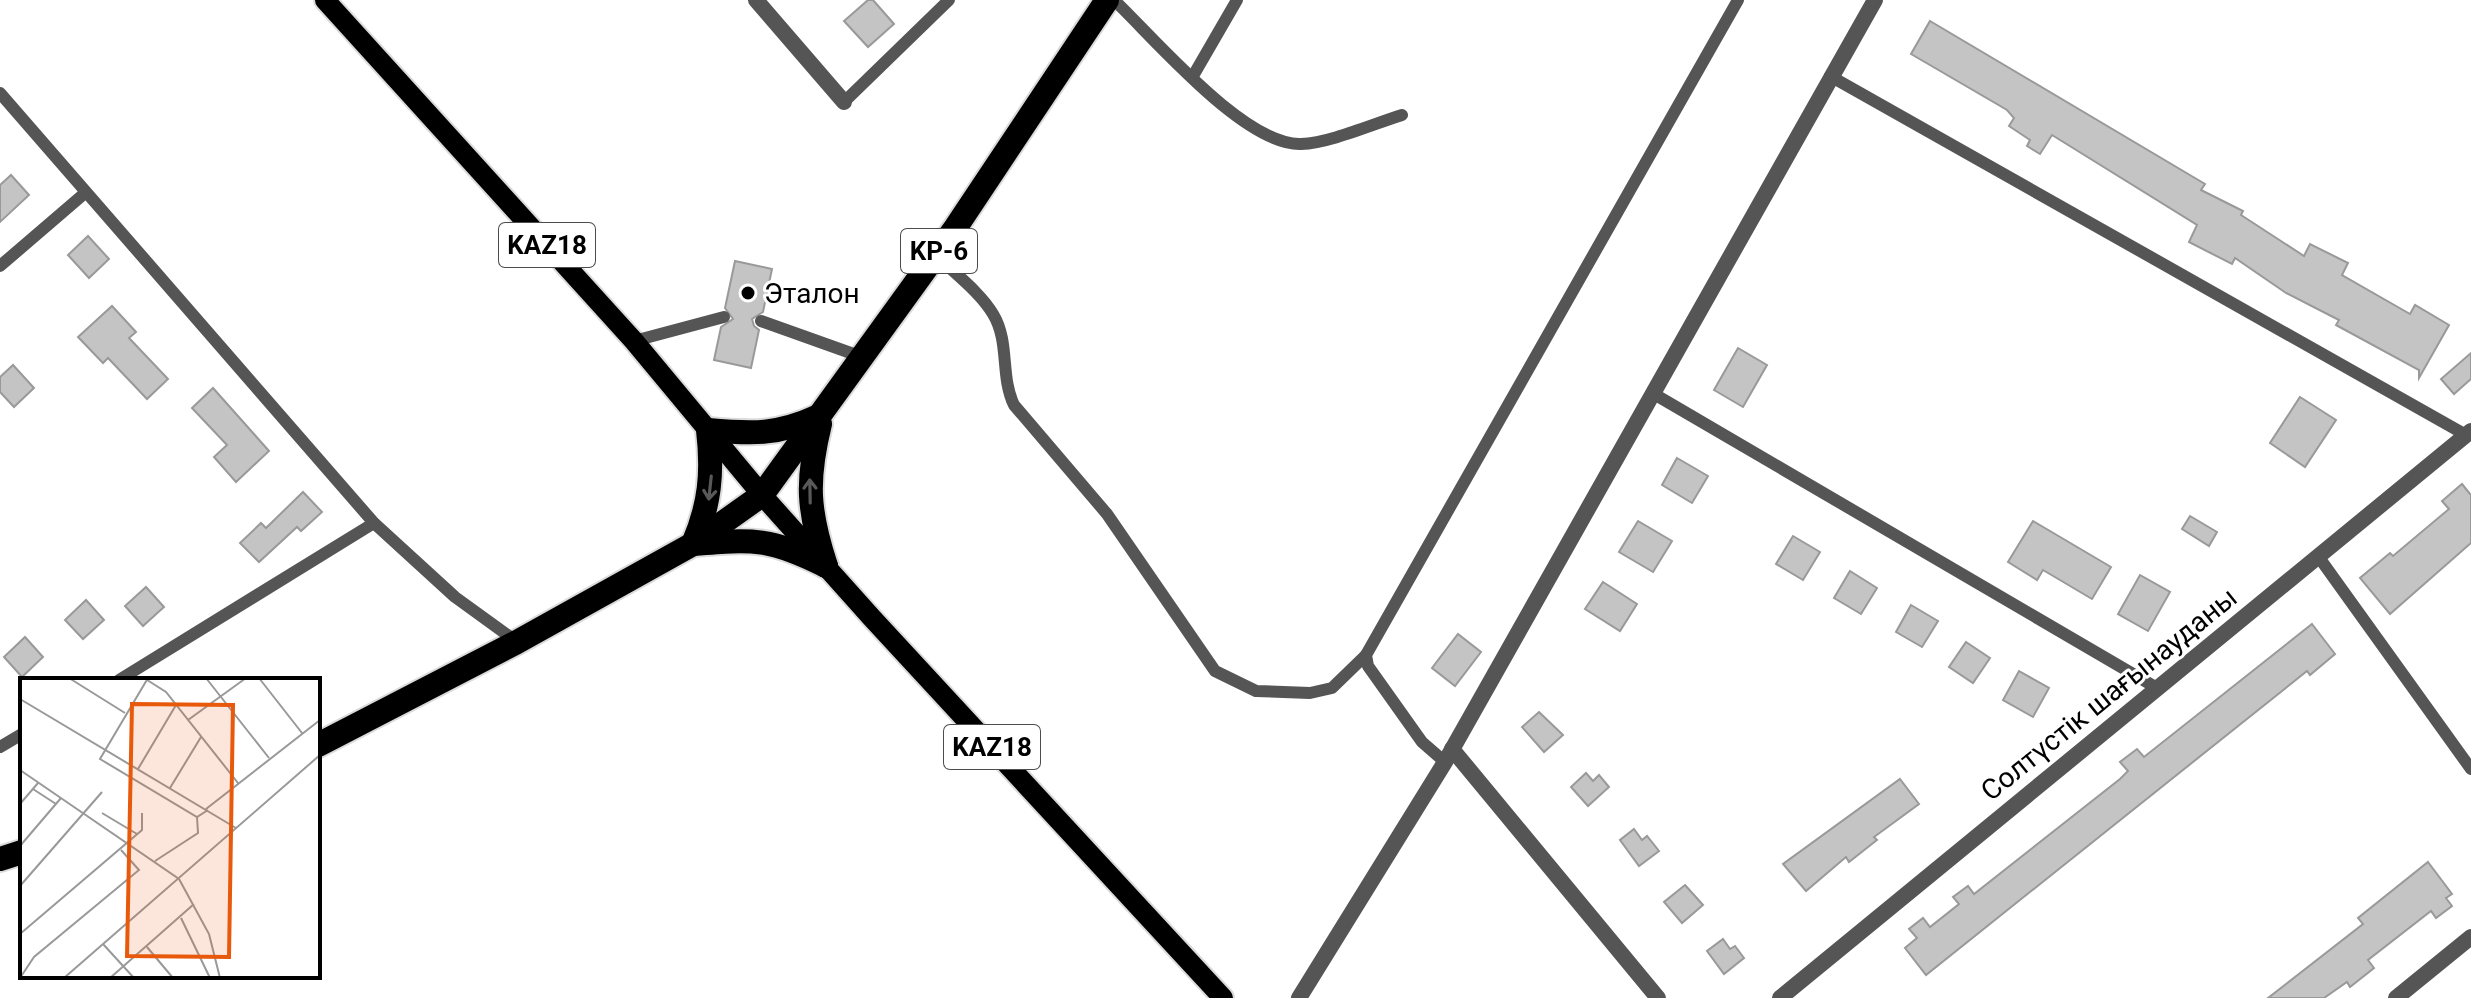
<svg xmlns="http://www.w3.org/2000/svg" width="2471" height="998" viewBox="0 0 2471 998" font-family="Roboto,sans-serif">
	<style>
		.building { fill: #c4c4c4; stroke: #999; stroke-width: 2 }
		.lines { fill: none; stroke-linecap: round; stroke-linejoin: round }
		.primary-casing { stroke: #dbdbdb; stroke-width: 24 }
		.highway-casing { stroke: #dbdbdb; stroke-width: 28 }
		.lane { stroke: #555; stroke-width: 12 }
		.street { stroke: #555; stroke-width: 16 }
		.primary { stroke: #000; stroke-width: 20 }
		.highway { stroke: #000; stroke-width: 24 }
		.oneway { stroke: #595959 }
		.poi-dot { fill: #000; stroke: #fff; stroke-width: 3 }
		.labels { text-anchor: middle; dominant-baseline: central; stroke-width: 6; stroke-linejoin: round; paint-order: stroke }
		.shield { fill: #fff; stroke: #4c4c4c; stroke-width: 2 }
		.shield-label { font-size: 26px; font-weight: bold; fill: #000 }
		.poi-label { font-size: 28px; fill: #000; stroke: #fff; text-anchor: start }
		.street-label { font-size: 28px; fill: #000; stroke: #fff }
		.inset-road { fill: none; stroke: #999; stroke-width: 2 }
		.view { fill: #e8590c; fill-opacity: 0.15; stroke: #e8590c; stroke-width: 4 }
		.inset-edge { fill: none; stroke: #000; stroke-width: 4 }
	</style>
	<rect width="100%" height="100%" fill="#fff"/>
	<!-- building -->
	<g class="building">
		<polygon points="868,0 873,0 894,24 868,47 844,21"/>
		<polygon points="1930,21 2205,184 2201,190 2243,211 2241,215 2304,256 2310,244 2348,263 2342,275 2410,314 2415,305 2449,325 2419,378 2419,370 2336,325 2339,320 2286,293 2235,258 2232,264 2189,242 2197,225 2052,135 2040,154 2027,146 2030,140 2009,126 2014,118 2007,110 1911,54"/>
		<polygon points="11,175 29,195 0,222 0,185"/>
		<polygon points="88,236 109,259 89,278 68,255"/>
		<polygon points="735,261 772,269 763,312 752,319 754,326 759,330 751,368 714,360 721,327 733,319 725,308"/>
		<polygon points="112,306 136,332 129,338 168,379 147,399 108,358 103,363 78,337"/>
		<polygon points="1738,348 1767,365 1743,407 1714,390"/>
		<polygon points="2471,353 2471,379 2454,394 2441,379"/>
		<polygon points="13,365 34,388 14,407 0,392 0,377"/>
		<polygon points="213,388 269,451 236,482 214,457 227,445 192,408"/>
		<polygon points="2300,397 2336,420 2305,467 2270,443"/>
		<polygon points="1677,458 1708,476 1692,503 1662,485"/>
		<polygon points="2462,484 2471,495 2471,543 2390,614 2360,578 2390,553 2393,556 2449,509 2442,501"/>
		<polygon points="303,492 322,512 301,531 297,527 259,562 240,543 261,523 266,528"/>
		<polygon points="2190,516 2217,532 2209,546 2182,529"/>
		<polygon points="1638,521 1672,541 1653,572 1619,552"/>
		<polygon points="2033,521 2111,567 2092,599 2043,570 2037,580 2008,562"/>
		<polygon points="1793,536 1820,552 1803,580 1776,564"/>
		<polygon points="1850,571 1877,588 1861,614 1834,598"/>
		<polygon points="2140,575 2170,592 2148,631 2118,614"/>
		<polygon points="1603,582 1637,604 1620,631 1585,609"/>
		<polygon points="146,587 164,607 143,626 125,606"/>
		<polygon points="86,600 104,620 83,639 65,620"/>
		<polygon points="1911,605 1938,621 1922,647 1896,632"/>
		<polygon points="2312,624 2335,654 2310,675 2307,671 1926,975 1905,948 1917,938 1909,929 1923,918 1930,927 1959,904 1953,897 1968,886 1974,894 2120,779 2128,771 2120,762 2137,749 2144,757"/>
		<polygon points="1458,634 1481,652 1455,686 1432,668"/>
		<polygon points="25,637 43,657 22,677 4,657"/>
		<polygon points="1966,642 1990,658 1973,683 1949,667"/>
		<polygon points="2019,671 2049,688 2033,717 2003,700"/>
		<polygon points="1539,712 1563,735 1544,752 1522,727"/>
		<polygon points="1586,773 1593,781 1599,775 1609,787 1588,806 1571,787"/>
		<polygon points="1900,779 1919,804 1874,837 1877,840 1849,862 1846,857 1806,891 1783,864"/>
		<polygon points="1634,829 1642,840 1647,836 1659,851 1639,866 1620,840"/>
		<polygon points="2428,862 2452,894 2446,898 2452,906 2436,918 2431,911 2368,960 2374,968 2350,987 2347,982 2324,998 2268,998 2363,924 2358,918"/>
		<polygon points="1685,885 1703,905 1682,923 1664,902"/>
		<polygon points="1723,939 1730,949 1735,946 1744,958 1724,974 1707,951"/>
	</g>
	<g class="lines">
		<defs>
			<polyline id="primary" points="325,0 634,341 762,495 872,618 1223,998"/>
			<g id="highway">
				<path d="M819,416C778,435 753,434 708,430C713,472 710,505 693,544C755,539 770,538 826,566"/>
				<path d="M820,424C806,481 808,511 826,566"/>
				<polyline points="318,745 517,642 693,544 762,495 956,227 1107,0"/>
				<polyline points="0,859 22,852"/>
			</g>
		</defs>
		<!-- primary casing -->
		<use href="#primary" class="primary-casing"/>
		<!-- highway casing -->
		<use href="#highway" class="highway-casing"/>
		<!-- lane -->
		<g class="lane">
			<path d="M1114,0C1155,39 1245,146 1301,144C1330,143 1373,124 1402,115"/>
			<polyline points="1193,76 1237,0"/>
			<polyline points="1830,76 2466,435"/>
			<polyline points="0,93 374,523 455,597 517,642"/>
			<polyline points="844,102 949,0"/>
			<path d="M936,255C954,273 980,292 993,314C1010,342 1000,376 1014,405L1107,514L1215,671L1256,691L1310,693L1332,688L1366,655"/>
			<polyline points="0,266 85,193"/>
			<polyline points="761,321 862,357"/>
			<polyline points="634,341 724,317"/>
			<polyline points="1654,394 2157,688"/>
			<polyline points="2318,556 2471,769"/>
			<polyline points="119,680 374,523"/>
			<polyline points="0,747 22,734"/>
			<polyline points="1445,762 1422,742 1368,666 1366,655 1738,0"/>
		</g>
		<!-- street -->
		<g class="street">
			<polyline points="756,0 844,102"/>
			<polyline points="1452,749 1658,998"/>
			<polyline points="1299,998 1445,762 1875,0"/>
			<polyline points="1780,998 2471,431"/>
			<polyline points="2396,998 2471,937"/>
		</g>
		<!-- primary -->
		<use href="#primary" class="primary"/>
		<!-- highway -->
		<use href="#highway" class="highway"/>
	</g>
	<!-- one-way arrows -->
	<defs><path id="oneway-shaft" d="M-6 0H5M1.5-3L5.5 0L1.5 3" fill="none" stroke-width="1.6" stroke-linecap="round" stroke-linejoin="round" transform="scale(2)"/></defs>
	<g class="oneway">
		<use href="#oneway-shaft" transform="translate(710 488) rotate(96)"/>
		<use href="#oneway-shaft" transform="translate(810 491) rotate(-91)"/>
	</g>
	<!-- markers -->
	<circle class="poi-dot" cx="748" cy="293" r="8"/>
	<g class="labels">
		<!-- shield labels -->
		<g class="shield">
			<rect x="499" y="223" width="96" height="44" rx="6"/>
			<rect x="901" y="229" width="76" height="44" rx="6"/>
			<rect x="944" y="725" width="96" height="44" rx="6"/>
		</g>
		<g class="shield-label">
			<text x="547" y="245">KAZ18</text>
			<text x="939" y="251">KP-6</text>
			<text x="992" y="747">KAZ18</text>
		</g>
		<!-- poi labels -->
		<g class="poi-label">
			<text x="764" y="293">Эталон</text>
		</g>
		<!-- street labels -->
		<g class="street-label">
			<text transform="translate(2109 694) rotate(-39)">Солтүстік шағынауданы</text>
		</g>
	</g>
	<!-- overview -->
	<g transform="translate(20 678)">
		<rect width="300" height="300" fill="#fff"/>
		<path class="inset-road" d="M49,0L105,35M124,0L146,14L218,105M128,0L80,81L177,139L188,132M186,0L249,80M239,0L282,55M0,21L216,150M168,42L226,0M118,91L156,27M0,92L159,201L189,256L200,300M150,110L181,59M13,111L36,126M0,126L18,105M186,131L300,42M82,135L117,156M0,168L41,120M135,183L178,155L177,139M0,208L82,114M161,240L190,300M0,256L122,152V135M83,266L114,300M127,269L153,300M0,300L14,279L119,192L101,172M44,300L300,77M90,300L174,226"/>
		<path class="view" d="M112,26L213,27L209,279L107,278Z"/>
		<rect width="300" height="300" class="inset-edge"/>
	</g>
</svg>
